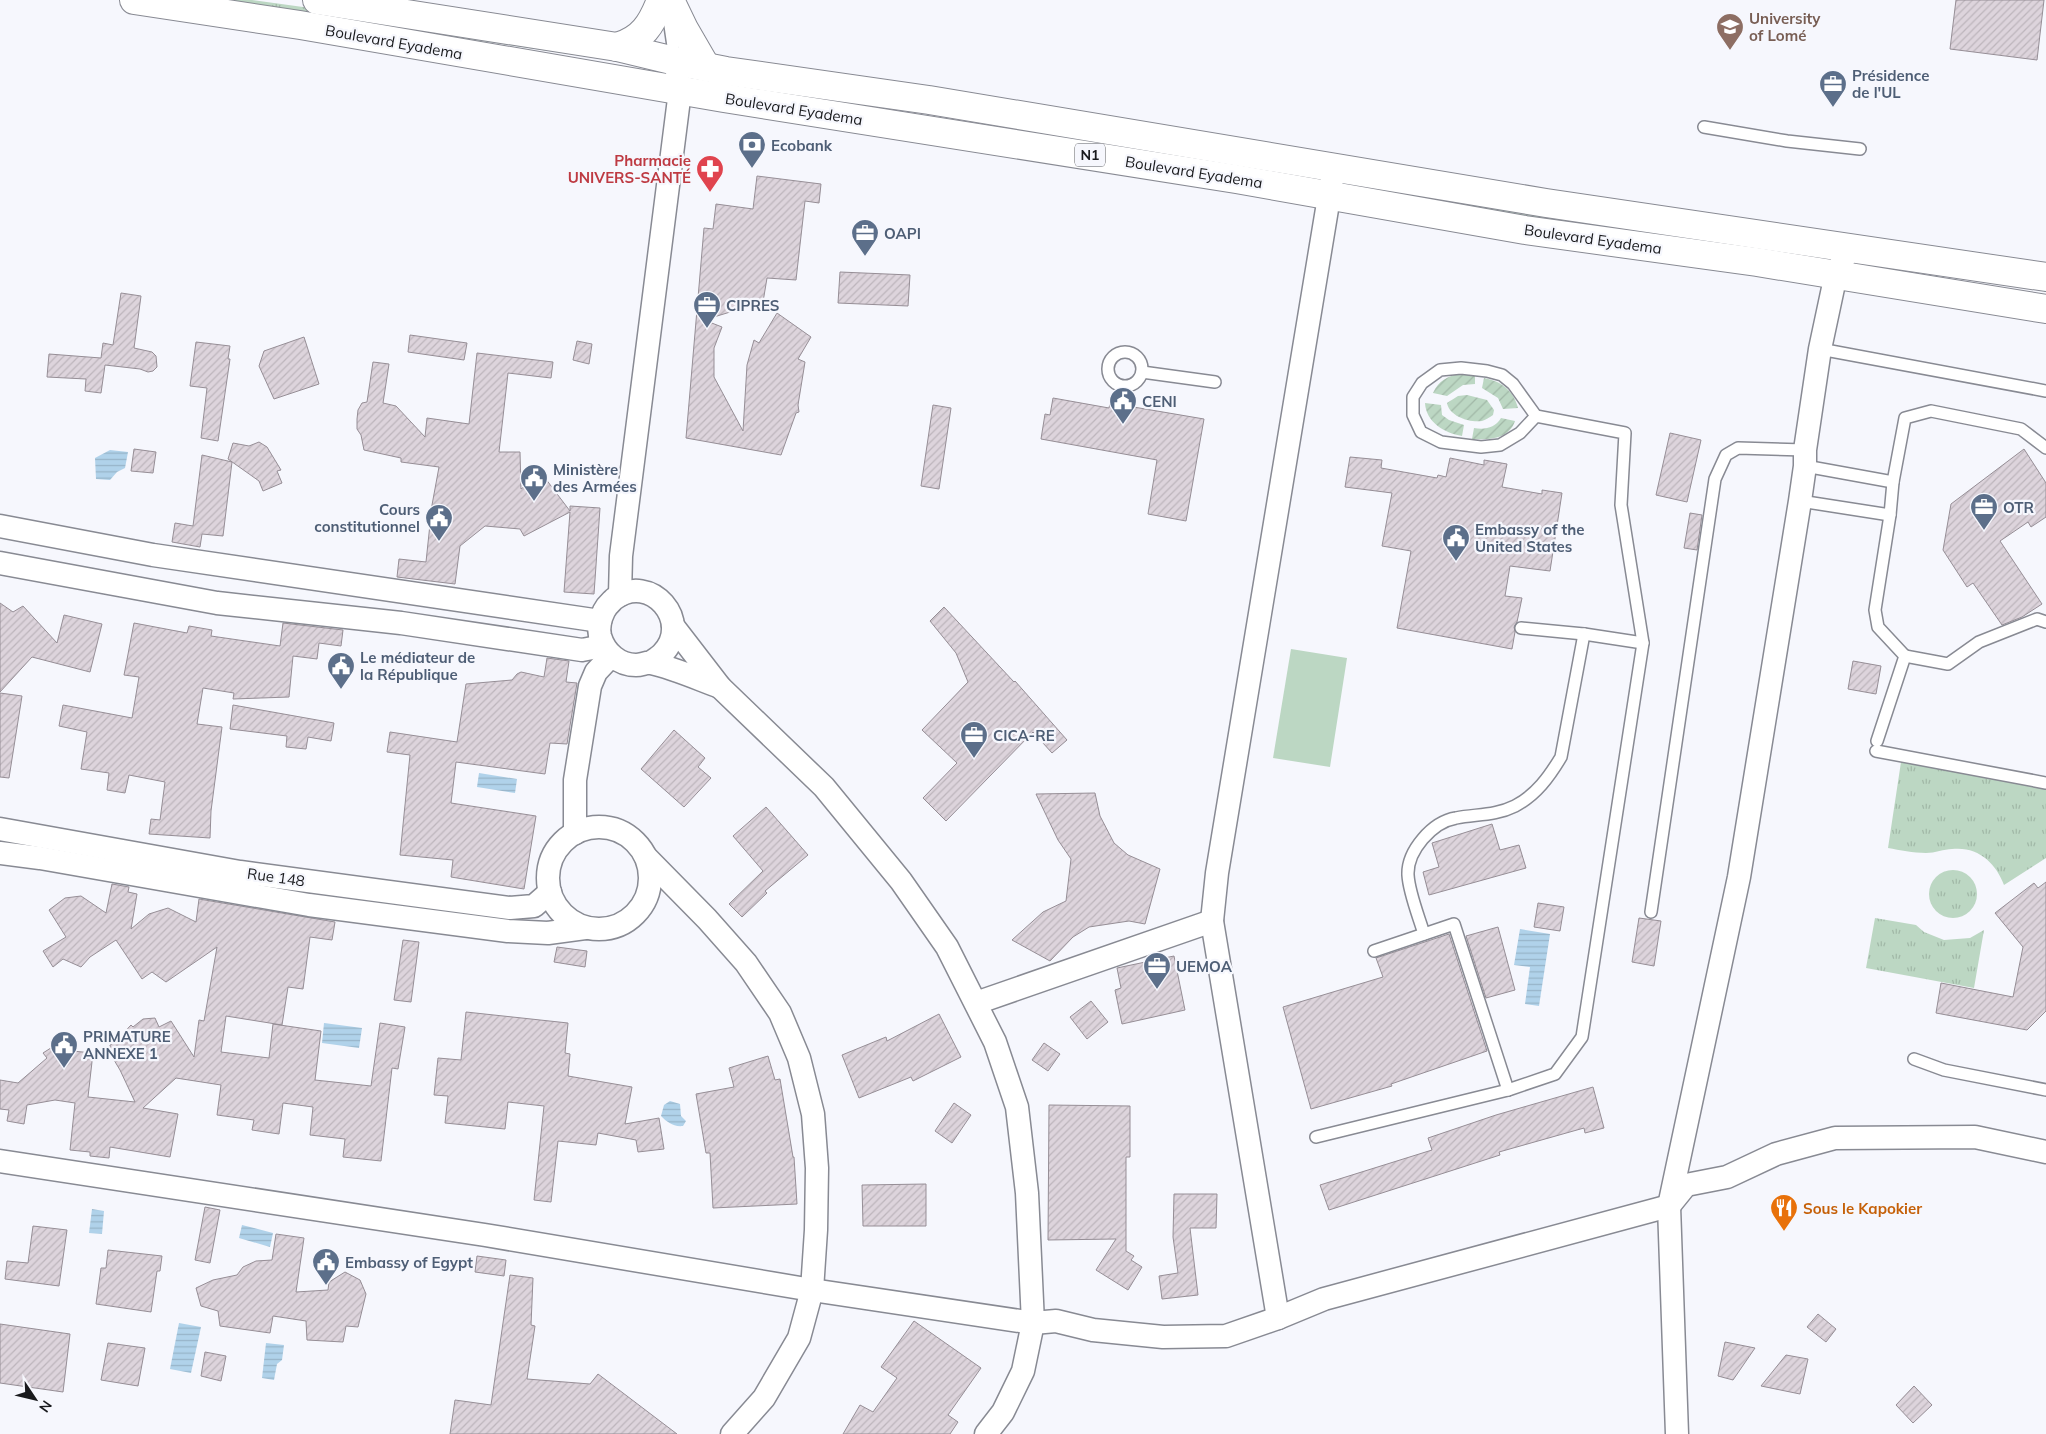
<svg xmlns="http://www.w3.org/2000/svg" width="2046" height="1434" viewBox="0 0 2046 1434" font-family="Mulish,sans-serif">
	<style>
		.grass { fill: url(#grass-tufts) }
		.park { fill: #bcd7c3 }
		.garden { fill: url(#garden-furrows) }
		.water { fill: url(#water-rules) }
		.building { fill: url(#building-hatch); stroke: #968e96 }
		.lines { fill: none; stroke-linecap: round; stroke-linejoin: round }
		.lane-casing { stroke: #888a93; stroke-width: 14 }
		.street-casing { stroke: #888a93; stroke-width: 25 }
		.highway-casing { stroke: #888a93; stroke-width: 30 }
		.lane { stroke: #fff; stroke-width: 11 }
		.street { stroke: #fff; stroke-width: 22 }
		.highway { stroke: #fff; stroke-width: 28 }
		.labels { text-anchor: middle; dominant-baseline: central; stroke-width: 4.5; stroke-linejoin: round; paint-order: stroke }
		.shield { fill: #f6f7fd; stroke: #5b5c60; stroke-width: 1 }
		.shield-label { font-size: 14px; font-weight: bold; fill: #191a1d }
		.education-label { font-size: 15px; font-weight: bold; fill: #785e54; stroke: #f6f7fd; text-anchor: start }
		.street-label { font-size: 15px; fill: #191a1d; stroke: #f6f7fd }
		.service-label { font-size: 15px; font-weight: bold; fill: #4e5e75; stroke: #f6f7fd; text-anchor: start }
		.health-label { font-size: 15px; font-weight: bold; fill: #be3a42; stroke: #f6f7fd; text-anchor: end }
		.food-label { font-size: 15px; font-weight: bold; fill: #c56008; stroke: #f6f7fd; text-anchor: start }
	</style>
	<defs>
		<pattern id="grass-tufts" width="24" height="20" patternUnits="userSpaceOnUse" patternTransform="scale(1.25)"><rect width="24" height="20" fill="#bcd7c3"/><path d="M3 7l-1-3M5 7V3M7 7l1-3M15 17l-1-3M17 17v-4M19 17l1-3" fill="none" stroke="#a1b8a7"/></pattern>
		<pattern id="garden-furrows" width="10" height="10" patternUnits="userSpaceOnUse" patternTransform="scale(1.25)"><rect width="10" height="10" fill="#bcd7c3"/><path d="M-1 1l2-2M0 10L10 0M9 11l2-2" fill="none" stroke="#a1b8a7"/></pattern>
		<pattern id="water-rules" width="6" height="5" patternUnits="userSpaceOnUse" patternTransform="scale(1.25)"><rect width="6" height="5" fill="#b0d2ea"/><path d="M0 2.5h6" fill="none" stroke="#97b4c8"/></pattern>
		<pattern id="building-hatch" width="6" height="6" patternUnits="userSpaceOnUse" patternTransform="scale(1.25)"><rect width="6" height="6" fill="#ddd4dc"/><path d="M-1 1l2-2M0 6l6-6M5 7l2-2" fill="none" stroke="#bdb5bc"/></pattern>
	</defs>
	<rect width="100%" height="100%" fill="#f6f7fd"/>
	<!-- grass -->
	<g class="grass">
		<polygon points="205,0 252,0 426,24 606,58 603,59"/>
		<polygon points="1350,182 1664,234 1793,253 1794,255 1632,238 1348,185"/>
		<path d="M1901,762L2046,788V858L2004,885C1996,863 1978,846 1952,849C1944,849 1935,853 1926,853C1913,853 1900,850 1888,848Z"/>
		<circle cx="1953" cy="894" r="24"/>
		<polygon points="1875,918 1916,925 1924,932 1944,940 1970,938 1984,930 1974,988 1866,968"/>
	</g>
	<!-- park -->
	<polygon class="park" points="1291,649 1347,658 1330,767 1273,758"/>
	<!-- garden -->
	<g class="garden">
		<path d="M1460,373H1475V384L1463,385L1447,396L1433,393C1439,380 1447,377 1460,373Z"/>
		<path d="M1484,378C1501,381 1514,391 1518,408L1503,409L1498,398L1482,388Z"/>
		<path d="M1467,395L1487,400L1494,410L1493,415C1490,417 1485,420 1482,421C1469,423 1449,416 1447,403L1458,396Z"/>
		<path d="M1425,403L1441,405L1442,415L1449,420L1464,425L1462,436C1444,433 1426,422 1425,403Z"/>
		<path d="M1501,418L1515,421C1509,439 1490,440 1472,439L1474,428C1485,430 1495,428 1501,418Z"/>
	</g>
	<!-- water -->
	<g class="water">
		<polygon points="110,450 128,452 125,468 117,472 110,480 96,479 95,458"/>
		<polygon points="479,773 517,779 515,793 477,787"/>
		<polygon points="1520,929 1550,934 1539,1006 1525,1004 1530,967 1514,965"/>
		<polygon points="324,1023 362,1028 359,1048 322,1043"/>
		<path d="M670,1101L680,1104L681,1116L686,1121L683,1126C673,1127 667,1122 661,1116L664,1105Z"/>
		<polygon points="92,1209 104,1211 102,1234 89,1233"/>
		<polygon points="242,1225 273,1233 270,1247 239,1238"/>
		<polygon points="179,1323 201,1327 191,1373 170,1369"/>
		<polygon points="266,1343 284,1345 282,1360 277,1364 274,1380 262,1378"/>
	</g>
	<!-- building -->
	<g class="building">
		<polygon points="1956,0 2044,0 2037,60 1950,49"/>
		<polygon points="757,176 821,184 819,203 805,201 796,280 767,278 763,302 704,320 722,327 714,348 714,377 743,431 747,365 754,340 759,343 777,313 811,337 798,359 805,362 798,405 799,412 796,413 781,455 686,438 704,228 713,229 716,204 753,209"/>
		<polygon points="840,272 910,275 908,306 838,303"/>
		<polygon points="121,293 141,296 134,348 152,352 156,356 157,367 153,371 148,372 140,369 105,365 101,393 85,391 86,379 47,377 49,354 101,358 103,343 113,345"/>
		<polygon points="410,335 467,343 464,360 408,352"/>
		<polygon points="304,337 319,384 274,399 259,366 264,351"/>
		<polygon points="577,341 592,344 589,364 573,360"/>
		<polygon points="196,342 230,346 228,359 230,359 218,441 201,438 207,388 190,386"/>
		<polygon points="477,353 553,362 551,378 508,373 499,452 520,452 521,489 542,474 570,511 570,506 600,508 594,594 564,592 570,512 524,536 520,529 485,526 460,546 455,584 397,577 399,559 426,562 432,505 439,467 401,462 401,458 364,450 361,435 357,429 357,419 358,410 362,403 367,402 373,362 389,364 383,403 396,406 425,437 427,418 469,424"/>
		<polygon points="1053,398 1109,408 1110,403 1204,419 1186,521 1148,514 1157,460 1041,439 1045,414 1050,415"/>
		<polygon points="933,405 951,408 939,489 921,486"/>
		<polygon points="1670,433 1701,440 1687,502 1656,495"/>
		<polygon points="259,442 267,447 281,470 277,471 282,483 263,491 259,481 228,459 233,443 249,446"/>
		<polygon points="134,449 156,452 153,473 131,471"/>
		<polygon points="2024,449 2046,483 2046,517 2031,527 2028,522 2000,541 2042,604 2022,617 2002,625 1973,583 1967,587 1943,550 1951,504"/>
		<polygon points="202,455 232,462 223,536 202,534 200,547 172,542 175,523 193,526"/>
		<polygon points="1350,457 1382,460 1381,468 1437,478 1438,475 1446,477 1450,458 1484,465 1484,460 1507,464 1502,487 1542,494 1542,490 1562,493 1550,571 1510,566 1505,596 1522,598 1517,622 1514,627 1515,632 1512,649 1397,628 1411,551 1382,546 1392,493 1345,487"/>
		<polygon points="1690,513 1702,515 1697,550 1684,548"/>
		<polygon points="0,603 13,612 23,606 57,643 64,615 102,624 90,672 32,657 0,692"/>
		<polygon points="944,607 1014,682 1015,681 1067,740 1052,753 1033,732 946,821 923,798 957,763 922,730 968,682 956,653 930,621"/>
		<polygon points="134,623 187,633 189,626 212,630 211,636 280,646 283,623 343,630 341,646 319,643 317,659 293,656 289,697 233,699 234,693 203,688 197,724 222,727 211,811 210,838 149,834 151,819 160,820 165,782 129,775 125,793 107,790 109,773 81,769 87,732 59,726 63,705 132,718 139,677 124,675"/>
		<polygon points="547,658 569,661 566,682 577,683 567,744 550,743 545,774 456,762 451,803 536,816 524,889 451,877 453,860 400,855 410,755 387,752 390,732 457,742 466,684 512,680 517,674 521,672 544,677"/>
		<polygon points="1853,661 1881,666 1876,694 1848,689"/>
		<polygon points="0,693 22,696 9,778 0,777"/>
		<polygon points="233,705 334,723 331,741 308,737 306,749 286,747 287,736 230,729"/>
		<polygon points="674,730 705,758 698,767 711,778 684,807 641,769"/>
		<polygon points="1095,793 1100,816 1114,843 1128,855 1160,869 1145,924 1129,921 1089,927 1073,937 1050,961 1012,940 1043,912 1066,901 1071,859 1058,840 1036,794"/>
		<polygon points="766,807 808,855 765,891 767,893 742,917 729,904 763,871 733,836"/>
		<polygon points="1492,824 1500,850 1519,845 1526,868 1429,895 1423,872 1439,867 1432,843"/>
		<polygon points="2046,882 2046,1011 2027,1030 1936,1013 1941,983 2013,997 2023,947 1995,913 2034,883 2038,888"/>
		<polygon points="112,884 129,887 128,892 137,894 131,929 149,914 168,908 196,922 199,899 335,922 332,940 310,937 303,989 288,987 282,1025 226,1016 221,1052 269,1058 273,1024 321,1031 315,1080 371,1086 380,1023 405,1027 398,1069 392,1068 381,1161 343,1157 345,1139 310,1135 313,1107 283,1103 279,1134 252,1130 254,1120 217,1115 221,1085 176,1078 143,1108 178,1114 170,1157 110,1147 109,1158 90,1156 90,1152 70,1150 75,1103 55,1100 27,1105 24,1124 7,1121 9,1110 0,1109 0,1080 18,1083 47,1058 43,1053 57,1044 72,1047 72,1051 93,1053 88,1097 135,1102 120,1070 111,1055 110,1045 115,1042 131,1025 133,1027 143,1019 155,1018 159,1027 171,1021 194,1057 199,1020 204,1021 217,947 166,982 152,972 142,979 116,940 90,957 81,967 63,959 53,967 43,951 66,937 49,910 65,898 81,896 106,913"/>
		<polygon points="1538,903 1564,907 1560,931 1534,927"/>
		<polygon points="1639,918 1661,921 1654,966 1632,962"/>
		<polygon points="1498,927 1515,990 1486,998 1466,936"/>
		<polygon points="1449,934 1487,1051 1391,1084 1392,1086 1311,1109 1283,1007 1383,977 1376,958"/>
		<polygon points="403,940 419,942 411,1002 394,1000"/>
		<polygon points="557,947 587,951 585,967 554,962"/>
		<polygon points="1174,956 1185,1010 1122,1024 1115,990 1121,988 1117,968"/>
		<polygon points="1091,1001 1108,1022 1087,1039 1070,1017"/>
		<polygon points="466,1012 568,1023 565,1053 570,1054 568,1076 632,1087 625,1124 659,1118 664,1149 638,1152 636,1140 598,1133 596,1145 558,1141 551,1202 534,1200 544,1106 508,1102 505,1129 445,1123 448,1096 434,1095 438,1058 461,1060"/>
		<polygon points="939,1014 961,1057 913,1081 911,1077 859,1098 842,1055 886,1037 887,1041"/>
		<polygon points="1044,1043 1060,1054 1048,1071 1032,1060"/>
		<polygon points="768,1056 775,1080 780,1079 793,1157 794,1157 797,1204 713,1208 710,1153 706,1153 696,1094 734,1087 729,1068"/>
		<polygon points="1593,1087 1604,1128 1585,1133 1584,1128 1499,1152 1500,1155 1329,1210 1320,1185 1432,1150 1428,1138 1496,1115"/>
		<polygon points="954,1103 971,1115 952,1143 935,1131"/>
		<polygon points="1049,1105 1130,1106 1130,1157 1126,1157 1126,1251 1134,1256 1131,1260 1142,1267 1128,1290 1096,1270 1116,1239 1048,1240"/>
		<polygon points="926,1184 926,1226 863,1226 862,1185"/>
		<polygon points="1174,1194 1217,1194 1216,1228 1190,1228 1198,1295 1162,1299 1159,1276 1178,1273 1173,1237"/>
		<polygon points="205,1207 220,1210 210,1263 195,1260"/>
		<polygon points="33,1226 67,1230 59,1286 5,1279 7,1261 28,1263"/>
		<polygon points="276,1234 304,1238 296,1292 328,1290 329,1282 345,1272 360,1280 366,1294 358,1327 346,1326 343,1342 307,1340 306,1321 273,1316 270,1333 220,1326 218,1311 201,1306 196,1288 213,1280 237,1275 243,1267 256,1261 272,1260"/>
		<polygon points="108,1250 162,1256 160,1271 157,1271 151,1312 96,1304 101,1268 106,1268"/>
		<polygon points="477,1256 506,1260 504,1276 475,1272"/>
		<polygon points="510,1275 533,1278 531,1325 535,1326 527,1379 590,1384 598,1374 677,1434 450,1434 455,1400 491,1405"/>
		<polygon points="1818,1314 1836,1329 1826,1342 1807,1327"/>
		<polygon points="914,1321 981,1368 948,1415 958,1422 950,1434 843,1434 860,1405 873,1412 897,1378 881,1367"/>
		<polygon points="0,1324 70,1334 63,1392 0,1383"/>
		<polygon points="1725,1342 1755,1348 1733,1380 1718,1376"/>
		<polygon points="108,1343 145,1348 138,1386 101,1380"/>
		<polygon points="205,1352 226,1356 221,1381 201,1376"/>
		<polygon points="1786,1355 1808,1359 1800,1394 1761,1386"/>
		<polygon points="1914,1386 1932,1405 1913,1423 1896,1405"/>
	</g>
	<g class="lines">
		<defs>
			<g id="lane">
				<polyline points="669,19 675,60"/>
				<polyline points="1704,127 1787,141 1860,149"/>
				<polyline points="1820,349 2046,391"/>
				<circle cx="1125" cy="369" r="17"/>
				<polyline points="1142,372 1215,382"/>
				<polyline points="1805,466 1893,482"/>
				<polyline points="1800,501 1890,515"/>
				<polyline points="1521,628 1584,634 1643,643"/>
				<polyline points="1905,656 1948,664 1979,642 2037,619 2046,622"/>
				<polyline points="1877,741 1905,656 1878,627 1875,610 1890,515 1893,482 1905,418 1931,411 2021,429 2046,448"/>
				<polyline points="1876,751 2046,783"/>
				<polyline points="1651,912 1715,479 1726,455 1738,448 1805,450"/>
				<path d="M1424,934C1419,917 1409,893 1408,875C1407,851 1432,822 1456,818C1476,814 1495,816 1515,806C1536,795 1549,777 1561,757L1584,634"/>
				<polyline points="1374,951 1454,924 1508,1090"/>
				<polyline points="1914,1059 1944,1070 2046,1090"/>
				<polyline points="1316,1137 1508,1090 1555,1074 1582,1037 1643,643 1621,505 1625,433 1536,416 1513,384 1502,375 1487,371 1461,368 1440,370 1422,383 1413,397 1413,415 1421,432 1441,442 1481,447 1500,445 1520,433 1536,416"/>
			</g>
			<g id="street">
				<polyline points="0,526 153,555 600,621"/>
				<polyline points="0,563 217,603 401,623 582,650 603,646"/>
				<polyline points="620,595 621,556 680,91 677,75"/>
				<polyline points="673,626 720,687 824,787 901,881 947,947 995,1042 1017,1107 1027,1193 1033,1323 1023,1371 1003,1412 986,1434"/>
				<path d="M650,663C654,660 659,657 662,654C694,622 650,571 614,599C610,603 607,605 604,611C600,619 598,627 600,636C605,653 619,665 636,665C642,665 646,662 651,663C674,668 698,679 720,687"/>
				<circle cx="599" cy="878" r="51"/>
				<polyline points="0,829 240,872 510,908 534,906 550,892"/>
				<polyline points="575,833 575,780 590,686 596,672 611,656"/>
				<polyline points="0,853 40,858 309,905 508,931 548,933 585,928"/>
				<polyline points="646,857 707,919 746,963 780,1013 799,1058 813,1114 817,1168 816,1230 812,1290 799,1338 764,1398 732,1434"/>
				<polyline points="976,1003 1212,921"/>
				<polyline points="0,1161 485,1235 812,1290 1033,1323 1056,1321 1093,1330 1163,1337 1226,1336 1278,1318 1324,1299 1669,1206 1686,1185 1727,1177 1776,1154 1835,1138 1975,1137 2046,1152"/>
				<polyline points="1278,1318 1212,921 1217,873 1332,179"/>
				<polyline points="1677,1434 1669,1206 1739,877 1800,501 1805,466 1805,450 1820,349 1836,274 1849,248"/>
			</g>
			<g id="highway">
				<polyline points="134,0 300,25 724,98 1236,179 1525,230 1757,262 2046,309"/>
				<polyline points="317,0 617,47 675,61 726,71 929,100 1546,203 2046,277"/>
				<polyline points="670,0 684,29 706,67"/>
				<path d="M617,47C642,40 652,24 661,0"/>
			</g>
		</defs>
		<!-- lane casing -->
		<use href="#lane" class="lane-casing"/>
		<!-- street casing -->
		<use href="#street" class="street-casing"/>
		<!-- highway casing -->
		<use href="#highway" class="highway-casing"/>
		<!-- lane -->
		<use href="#lane" class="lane"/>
		<!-- street -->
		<use href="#street" class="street"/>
		<!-- highway -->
		<use href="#highway" class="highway"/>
	</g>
	<!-- icons -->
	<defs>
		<symbol id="university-pin" viewBox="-11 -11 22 30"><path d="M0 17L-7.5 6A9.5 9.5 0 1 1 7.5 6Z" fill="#8d6e63" stroke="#f6f7fd"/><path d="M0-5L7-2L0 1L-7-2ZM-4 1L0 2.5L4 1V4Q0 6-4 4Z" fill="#fff"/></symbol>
		<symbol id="office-pin" viewBox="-11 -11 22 30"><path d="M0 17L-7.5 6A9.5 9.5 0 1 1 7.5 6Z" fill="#5c6f8a" stroke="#f6f7fd"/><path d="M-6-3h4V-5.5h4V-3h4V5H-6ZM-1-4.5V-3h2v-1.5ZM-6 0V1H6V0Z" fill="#fff"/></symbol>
		<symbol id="bank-pin" viewBox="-11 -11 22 30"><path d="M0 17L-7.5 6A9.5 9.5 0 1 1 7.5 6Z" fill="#5c6f8a" stroke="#f6f7fd"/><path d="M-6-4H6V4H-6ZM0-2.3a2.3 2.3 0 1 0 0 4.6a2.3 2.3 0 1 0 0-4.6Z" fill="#fff"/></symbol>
		<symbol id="pharmacy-pin" viewBox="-11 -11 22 30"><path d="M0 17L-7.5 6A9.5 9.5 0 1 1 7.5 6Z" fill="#e0444e" stroke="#f6f7fd"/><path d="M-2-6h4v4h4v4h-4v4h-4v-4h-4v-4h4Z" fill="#fff"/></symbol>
		<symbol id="civic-pin" viewBox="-11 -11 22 30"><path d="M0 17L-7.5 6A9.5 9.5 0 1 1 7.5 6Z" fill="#5c6f8a" stroke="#f6f7fd"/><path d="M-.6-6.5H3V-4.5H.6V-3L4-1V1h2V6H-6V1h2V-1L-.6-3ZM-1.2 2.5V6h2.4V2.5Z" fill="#fff"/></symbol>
		<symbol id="restaurant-pin" viewBox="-11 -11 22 30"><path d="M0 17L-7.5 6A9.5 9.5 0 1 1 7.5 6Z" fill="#e8710a" stroke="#f6f7fd"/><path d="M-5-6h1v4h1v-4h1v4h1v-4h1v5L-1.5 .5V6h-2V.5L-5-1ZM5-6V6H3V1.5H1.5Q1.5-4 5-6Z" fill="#fff"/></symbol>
	</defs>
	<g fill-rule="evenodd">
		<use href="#university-pin" x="1714" y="11" width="32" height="43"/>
		<use href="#office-pin" x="1817" y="68" width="32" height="43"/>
		<use href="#bank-pin" x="736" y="129" width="32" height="43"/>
		<use href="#pharmacy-pin" x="694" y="153" width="32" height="43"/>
		<use href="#office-pin" x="849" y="217" width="32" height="43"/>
		<use href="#office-pin" x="691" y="289" width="32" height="43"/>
		<use href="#civic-pin" x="1107" y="385" width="32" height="43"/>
		<use href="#civic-pin" x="518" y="462" width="32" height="43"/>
		<use href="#office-pin" x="1968" y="491" width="32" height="43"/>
		<use href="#civic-pin" x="423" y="502" width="32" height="43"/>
		<use href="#civic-pin" x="1440" y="522" width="32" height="43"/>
		<use href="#civic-pin" x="325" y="650" width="32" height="43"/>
		<use href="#office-pin" x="958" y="719" width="32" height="43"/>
		<use href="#office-pin" x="1141" y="950" width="32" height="43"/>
		<use href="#civic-pin" x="48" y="1029" width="32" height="43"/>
		<use href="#restaurant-pin" x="1768" y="1192" width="32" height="43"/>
		<use href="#civic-pin" x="310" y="1246" width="32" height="43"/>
	</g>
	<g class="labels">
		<!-- shield labels -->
		<rect class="shield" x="1075" y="143.5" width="30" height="23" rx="4"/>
		<g class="shield-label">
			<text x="1090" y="155">N1</text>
		</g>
		<!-- education labels -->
		<g class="education-label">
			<text x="1749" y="18">University<tspan x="1749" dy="17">of Lomé</tspan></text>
		</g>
		<!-- street labels -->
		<g class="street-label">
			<text transform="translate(394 42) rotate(10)">Boulevard Eyadema</text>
			<text transform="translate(794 109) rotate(9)">Boulevard Eyadema</text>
			<text transform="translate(1194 172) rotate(9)">Boulevard Eyadema</text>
			<text transform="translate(1593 239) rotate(8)">Boulevard Eyadema</text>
			<text transform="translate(276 877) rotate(8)">Rue 148</text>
		</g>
		<!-- service labels -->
		<g class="service-label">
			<text x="1852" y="75">Présidence<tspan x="1852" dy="17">de l'UL</tspan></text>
			<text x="771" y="145">Ecobank</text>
			<text x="884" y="233">OAPI</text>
			<text x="726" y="305">CIPRES</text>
			<text x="1142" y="401">CENI</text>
			<text x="553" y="469">Ministère<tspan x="553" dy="17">des Armées</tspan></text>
			<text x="2003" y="507">OTR</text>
			<text x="420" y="509" text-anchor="end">Cours<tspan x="420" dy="17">constitutionnel</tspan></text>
			<text x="1475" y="529">Embassy of the<tspan x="1475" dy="17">United States</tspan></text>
			<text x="360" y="657">Le médiateur de<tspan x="360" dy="17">la République</tspan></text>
			<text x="993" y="735">CICA-RE</text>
			<text x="1176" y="966">UEMOA</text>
			<text x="83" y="1036">PRIMATURE<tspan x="83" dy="17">ANNEXE 1</tspan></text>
			<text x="345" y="1262">Embassy of Egypt</text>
		</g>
		<!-- health labels -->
		<g class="health-label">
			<text x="691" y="160">Pharmacie<tspan x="691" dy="17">UNIVERS-SANTÉ</tspan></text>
		</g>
		<!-- food labels -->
		<g class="food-label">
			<text x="1803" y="1208">Sous le Kapokier</text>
		</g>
	</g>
	<!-- north arrow -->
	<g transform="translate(35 1399) rotate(125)" stroke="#f6f7fd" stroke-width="4" paint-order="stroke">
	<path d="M0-4L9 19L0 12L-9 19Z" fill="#191a1d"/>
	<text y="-8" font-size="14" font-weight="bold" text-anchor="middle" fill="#191a1d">N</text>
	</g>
</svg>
